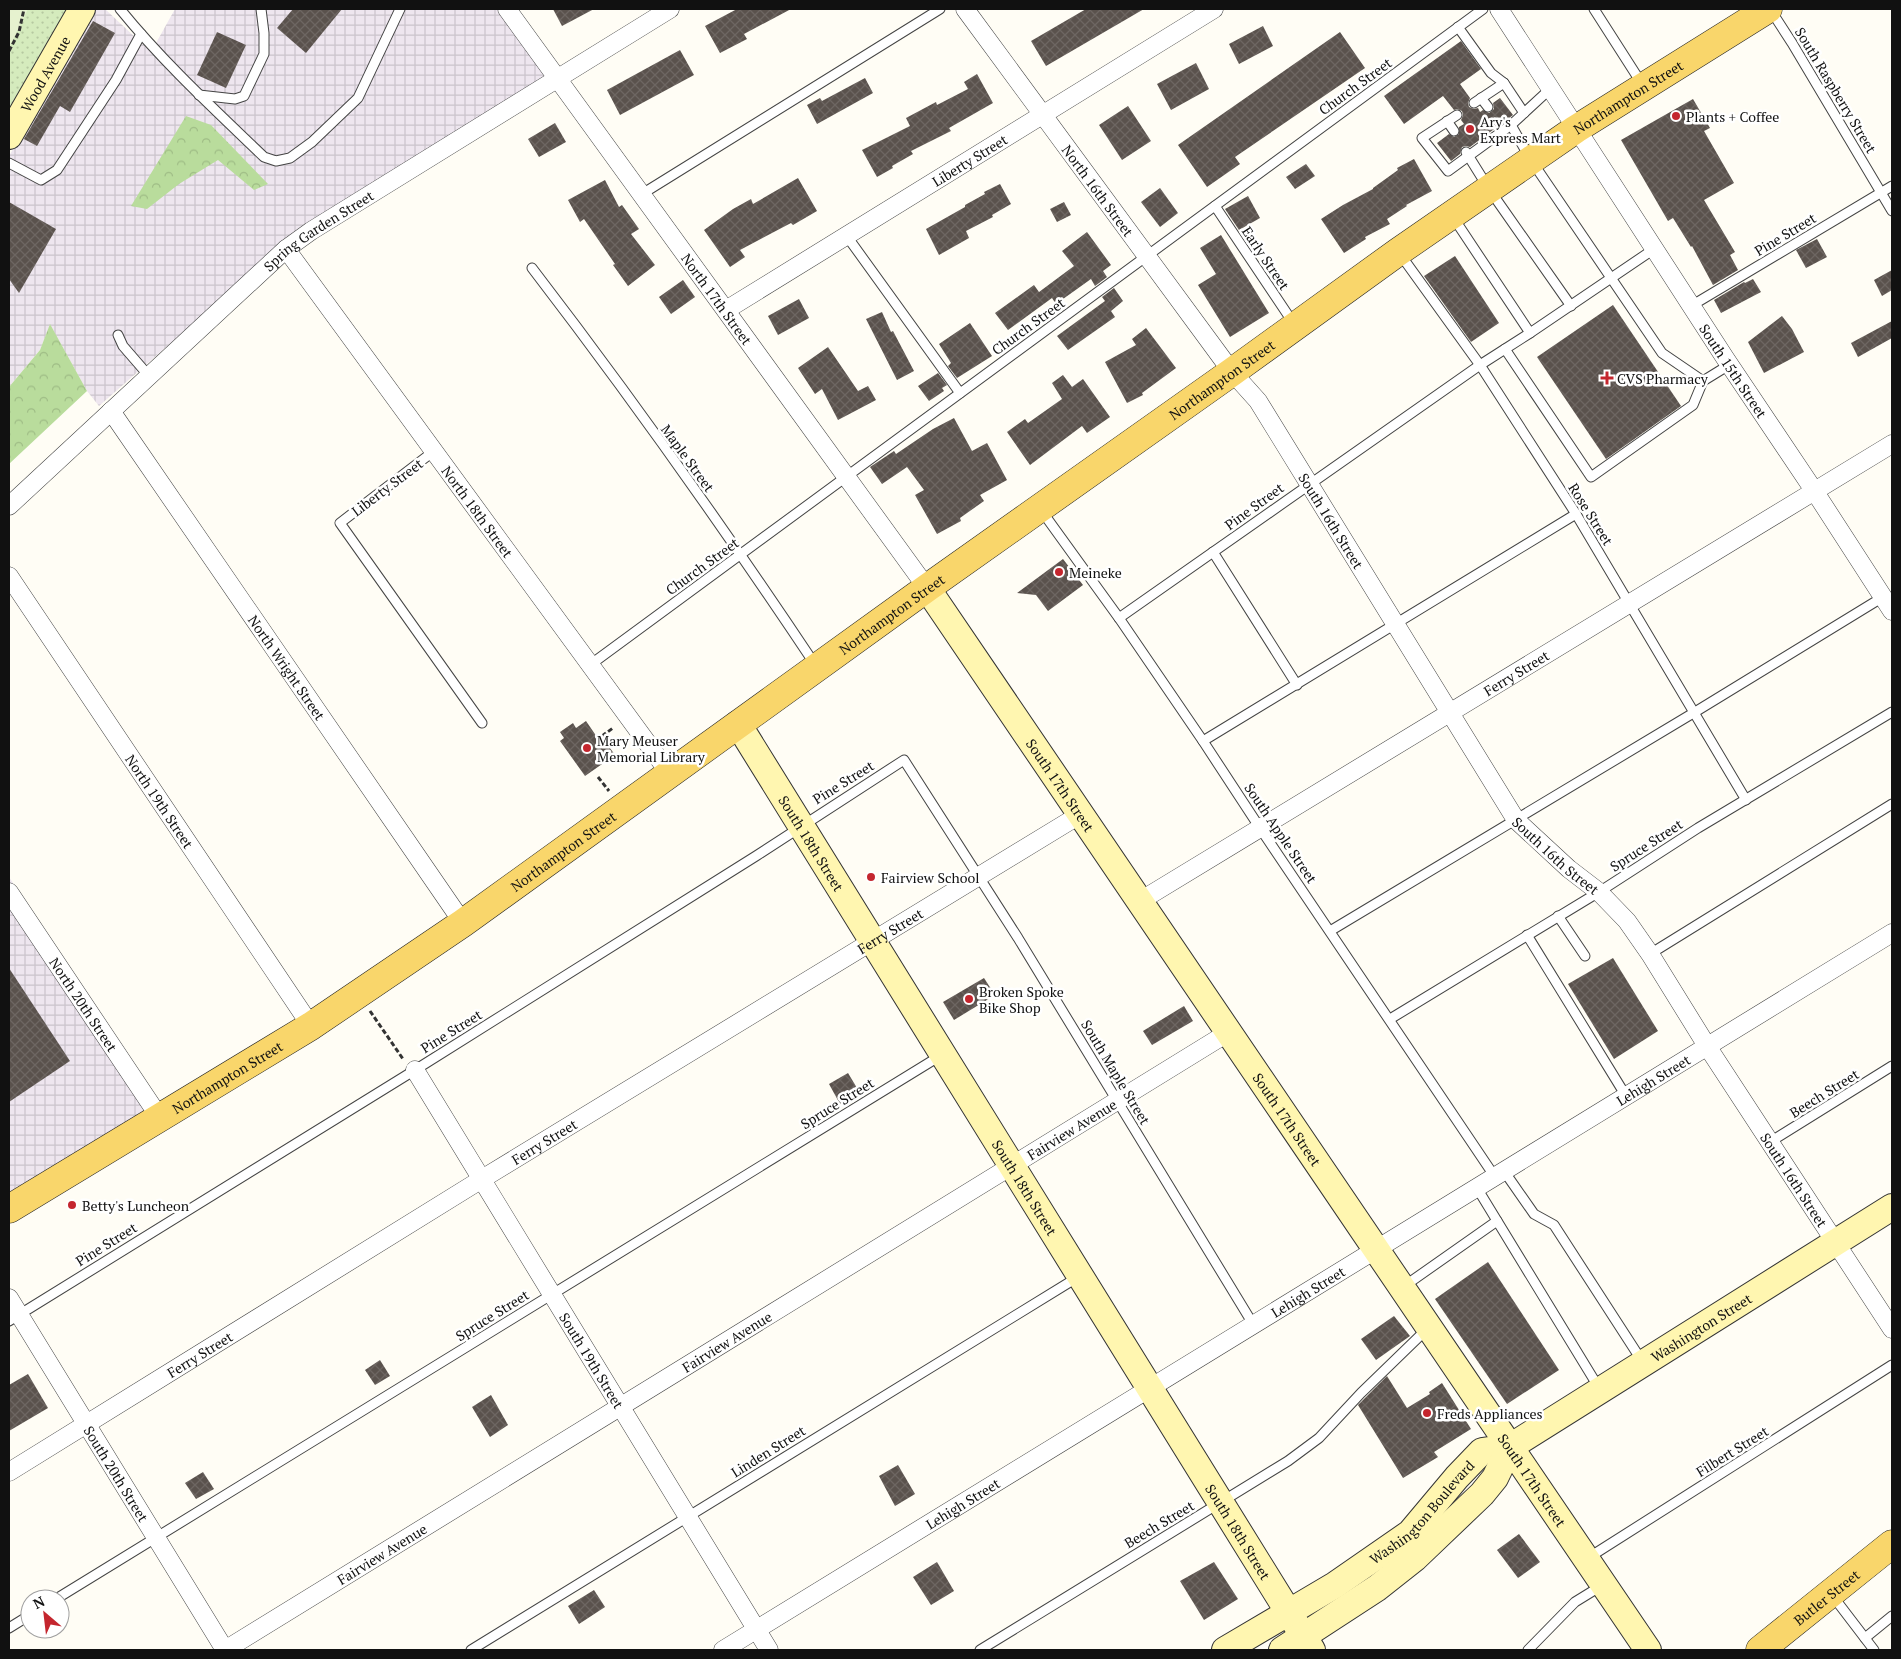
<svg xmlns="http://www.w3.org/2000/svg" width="1901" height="1659" viewBox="0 0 1901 1659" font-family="'PT Serif',serif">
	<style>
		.industrial { fill: url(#industrial-grid) }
		.grass { fill: url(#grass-dots) }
		.forest { fill: url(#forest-crowns) }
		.pitch { fill: #e6f2cf }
		.building { fill: url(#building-cross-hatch) }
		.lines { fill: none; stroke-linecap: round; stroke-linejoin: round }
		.lane-casing { stroke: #444; stroke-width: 11 }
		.street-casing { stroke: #444; stroke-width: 19 }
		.secondary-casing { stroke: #333; stroke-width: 28 }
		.primary-casing { stroke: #222; stroke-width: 29 }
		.path { stroke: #333; stroke-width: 3; stroke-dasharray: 5 2.5; stroke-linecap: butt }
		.lane { stroke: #fff; stroke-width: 9 }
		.street { stroke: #fff; stroke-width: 18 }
		.secondary { stroke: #fff6b0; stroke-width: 26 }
		.primary { stroke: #f9d66b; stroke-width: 28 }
		.poi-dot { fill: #c4262e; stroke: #fff; stroke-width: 2 }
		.labels { text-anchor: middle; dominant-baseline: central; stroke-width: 5; stroke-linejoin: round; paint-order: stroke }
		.street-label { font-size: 14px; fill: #111; stroke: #fff }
		.poi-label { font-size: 14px; fill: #111; stroke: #fff; text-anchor: start }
	</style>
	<defs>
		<pattern id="industrial-grid" width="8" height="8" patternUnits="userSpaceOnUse" patternTransform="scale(1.25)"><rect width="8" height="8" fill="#eee6ef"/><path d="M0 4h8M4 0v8" fill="none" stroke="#cbc4cc"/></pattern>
		<pattern id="grass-dots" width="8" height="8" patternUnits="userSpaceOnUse" patternTransform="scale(1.25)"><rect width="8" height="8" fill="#d5ebbd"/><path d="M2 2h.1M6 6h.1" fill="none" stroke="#b6c8a1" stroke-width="1.8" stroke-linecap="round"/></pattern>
		<pattern id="forest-crowns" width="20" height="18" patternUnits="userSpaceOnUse" patternTransform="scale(1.25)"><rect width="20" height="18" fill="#b9dc9c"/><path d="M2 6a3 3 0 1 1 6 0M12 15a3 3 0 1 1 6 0" fill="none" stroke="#9ebc85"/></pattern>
		<pattern id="building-cross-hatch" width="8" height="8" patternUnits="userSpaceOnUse" patternTransform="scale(1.25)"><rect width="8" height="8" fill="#5a524d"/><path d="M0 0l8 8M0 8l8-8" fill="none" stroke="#6d6662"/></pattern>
	</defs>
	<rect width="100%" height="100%" fill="#fffdf5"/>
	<!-- industrial -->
	<g class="industrial">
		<polygon points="94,9 105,9 151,52 175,9 500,9 552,81 273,253 99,406 87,391 50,325 40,350 9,387 9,156"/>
		<polygon points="9,877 162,1110 9,1209"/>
	</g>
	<!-- grass -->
	<polygon class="grass" points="9,9 69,9 9,114"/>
	<!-- forest -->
	<g class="forest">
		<polygon points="186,116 211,125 268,184 254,190 218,160 179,184 147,209 131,206"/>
		<polygon points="50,324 87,391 9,464 9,387 40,350"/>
	</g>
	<!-- pitch -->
	<polygon class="pitch" points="9,9 28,9 9,48"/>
	<!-- building -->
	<g class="building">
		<polygon points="293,9 342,9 306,53 277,28"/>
		<polygon points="553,9 594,9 562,26"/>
		<polygon points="737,9 791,9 744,34 747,39 720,53 705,26"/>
		<polygon points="1086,9 1144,9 1046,66 1031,41"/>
		<polygon points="93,21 115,33 70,112 60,106 37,146 24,139"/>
		<polygon points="1263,26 1273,46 1239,64 1229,44"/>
		<polygon points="217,32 246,45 226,88 197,75"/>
		<polygon points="1340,32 1365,68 1235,157 1240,164 1207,187 1178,145"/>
		<polygon points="1461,41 1481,69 1460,84 1470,98 1468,103 1469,107 1474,109 1478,108 1480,112 1483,110 1489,113 1494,109 1493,103 1500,98 1513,115 1470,147 1466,146 1462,147 1460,154 1451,161 1437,143 1449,134 1454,137 1459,134 1459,127 1464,124 1461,120 1463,115 1462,111 1457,109 1454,110 1443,96 1404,124 1384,96"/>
		<polygon points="680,50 694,75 620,115 607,90"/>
		<polygon points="1196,63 1209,89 1171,110 1157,84"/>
		<polygon points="977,74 993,103 949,128 951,131 911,151 913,154 892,166 893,168 877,177 862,150 910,126 906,118 936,102 937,105 968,89 964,82"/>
		<polygon points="865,78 873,93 817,124 807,105 820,98 822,101"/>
		<polygon points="1693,99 1710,128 1704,131 1734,183 1704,200 1735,252 1730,255 1738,270 1713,285 1692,246 1691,247 1673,218 1668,221 1621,140"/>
		<polygon points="1128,106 1151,141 1122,160 1099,125"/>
		<polygon points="555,123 566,142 539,157 528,139"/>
		<polygon points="1414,159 1432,191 1406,205 1407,206 1387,219 1390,224 1365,237 1366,239 1344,253 1321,219 1343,205 1373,189 1373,188 1398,170 1397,168"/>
		<polygon points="1306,164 1315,176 1295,189 1286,177"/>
		<polygon points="798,178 817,211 793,225 791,223 740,250 745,257 730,267 704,230 733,209 751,199 753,204"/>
		<polygon points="605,180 619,207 622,205 639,229 631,234 655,265 628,286 613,265 615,264 584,219 580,222 568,200"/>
		<polygon points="1000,184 1011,204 992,215 993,217 966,231 969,238 939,255 926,229 965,207 965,205 985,194 984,192"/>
		<polygon points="1160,188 1178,213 1160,227 1141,202"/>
		<polygon points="1248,196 1260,218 1239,230 1225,209"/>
		<polygon points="9,202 56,229 19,293 9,279"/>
		<polygon points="1064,202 1071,215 1057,222 1050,209"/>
		<polygon points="1087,232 1111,265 1103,271 1107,277 1095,286 1091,279 1056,304 1052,298 1008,330 995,313 1034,285 1039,292 1074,266 1062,251"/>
		<polygon points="1221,235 1269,313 1230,337 1198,285 1216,274 1200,248"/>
		<polygon points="1817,239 1827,257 1806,268 1796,250"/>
		<polygon points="1455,256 1499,323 1471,342 1424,276"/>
		<polygon points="1892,270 1892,290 1882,296 1874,280"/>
		<polygon points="1753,279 1761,292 1721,313 1714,300 1744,282 1745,283"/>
		<polygon points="683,280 695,297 671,314 659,297"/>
		<polygon points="1114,288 1123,301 1111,311 1115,317 1068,350 1057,336 1105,301 1102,297"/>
		<polygon points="799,299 809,318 778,335 768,316"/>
		<polygon points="1613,305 1681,406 1606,459 1537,357"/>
		<polygon points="882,312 891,332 893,331 914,371 897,380 866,319"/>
		<polygon points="1782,316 1792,329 1804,352 1764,373 1748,342"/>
		<polygon points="1892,321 1892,338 1858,357 1851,343"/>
		<polygon points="970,323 992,356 957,378 948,366 951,363 939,344"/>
		<polygon points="1146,328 1176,368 1142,393 1143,395 1127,403 1105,362 1136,345 1132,339"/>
		<polygon points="828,347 858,391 868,386 876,400 838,420 822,389 815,394 798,368"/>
		<polygon points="938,373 947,385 942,388 944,391 929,401 918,386"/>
		<polygon points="1063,375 1072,387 1083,379 1110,417 1087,433 1082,426 1030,465 1007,432 1025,419 1028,423 1062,399 1052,383"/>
		<polygon points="954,418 972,451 987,443 1007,480 980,495 984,501 960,518 961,521 937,534 915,495 924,490 907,467 882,484 870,467 894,451 896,454 933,429"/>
		<polygon points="1063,559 1083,585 1048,611 1036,595 1017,593"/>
		<polygon points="586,721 599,740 602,737 615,755 585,776 560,741 564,738 560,732 573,723 576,728"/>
		<polygon points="1613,958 1658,1031 1614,1059 1568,984"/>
		<polygon points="9,968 70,1061 9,1102"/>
		<polygon points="984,978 995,995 954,1020 943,1002"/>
		<polygon points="1184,1006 1193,1021 1152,1045 1143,1031"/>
		<polygon points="848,1073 860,1093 840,1104 829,1084"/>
		<polygon points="1488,1262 1559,1370 1507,1404 1435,1299"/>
		<polygon points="1394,1316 1410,1336 1376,1360 1361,1339"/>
		<polygon points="380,1360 390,1376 375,1385 365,1370"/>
		<polygon points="28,1374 48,1408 9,1431 9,1385"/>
		<polygon points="1387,1376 1407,1408 1430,1394 1429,1392 1442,1383 1471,1429 1434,1452 1438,1457 1403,1478 1358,1405"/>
		<polygon points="491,1395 508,1425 490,1437 472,1407"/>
		<polygon points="898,1465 915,1494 895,1506 879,1476"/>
		<polygon points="203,1472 214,1489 196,1499 185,1483"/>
		<polygon points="1519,1534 1540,1562 1518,1578 1497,1550"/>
		<polygon points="937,1562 954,1591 931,1605 913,1577"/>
		<polygon points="1214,1562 1238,1599 1204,1620 1180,1581"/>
		<polygon points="594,1590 605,1607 579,1624 568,1606"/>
	</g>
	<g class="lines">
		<defs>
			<g id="lane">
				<path d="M120,9C163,62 214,109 264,157L276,161L290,158L312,142L358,98L400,9"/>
				<polyline points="1594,9 1642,84"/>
				<polyline points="1770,9 1792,43 1892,211"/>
				<polyline points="1458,27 1491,73 1504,83"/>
				<polyline points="199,95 235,99 244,96 264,54 264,33 261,9"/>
				<polyline points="1481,98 1488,107"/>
				<polyline points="1474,103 1504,83 1524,113"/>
				<polyline points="1457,115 1422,138 1448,171 1511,125 1550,89"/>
				<polyline points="1447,121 1454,131"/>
				<polyline points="1511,125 1531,160 1662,353 1703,381"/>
				<polyline points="1466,152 1489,189 1571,306"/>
				<polyline points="9,163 41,180 57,170 116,80 141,34"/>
				<polyline points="642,194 940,9"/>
				<polyline points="1215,206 1294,324"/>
				<polyline points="1453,217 1530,333 1654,249"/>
				<polyline points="846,235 960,393"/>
				<polyline points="1400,254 1480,365 1576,514 1746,800"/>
				<path d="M532,268C631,397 726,531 816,666"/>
				<polyline points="1691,306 1892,186"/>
				<polyline points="118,335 123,346 149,376"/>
				<polyline points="1505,349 1591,477 1693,405 1703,381 1729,365"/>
				<polyline points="434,451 340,523 482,723"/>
				<polyline points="1041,510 1119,618 1203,741 1260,828 1495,1177"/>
				<polyline points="1213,552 1297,685"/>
				<polyline points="1119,618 1480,365 1530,333"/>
				<polyline points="590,665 1483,9"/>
				<polyline points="1203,741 1576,514"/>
				<polyline points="1558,916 1585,956"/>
				<polyline points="1330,931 1695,712 1883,597"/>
				<polyline points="1527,935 1626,1096"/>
				<polyline points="1650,954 1892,804"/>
				<polyline points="1390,1019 1599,892 1698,828 1892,712"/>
				<polyline points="1770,1142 1892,1066"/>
				<polyline points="1504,1171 1534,1214 1554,1225 1642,1361"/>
				<polyline points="1477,1188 1599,1388"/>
				<polyline points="1403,1287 1497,1221"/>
				<polyline points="9,1321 415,1070 756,856 904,760 1018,938 1253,1324"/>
				<polyline points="1588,1558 1892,1365"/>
				<polyline points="1832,1595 1874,1650"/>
				<polyline points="56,1599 940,1056"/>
				<polyline points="9,1628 30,1615"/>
				<polyline points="1865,1638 1892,1616"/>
				<polyline points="471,1650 1078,1277"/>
				<polyline points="980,1650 1288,1461 1319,1438 1361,1393 1427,1329"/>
				<polyline points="1528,1650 1575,1602 1601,1586"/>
			</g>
			<g id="street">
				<path id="s1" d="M507,9L927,588"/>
				<path id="s2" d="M965,9L1232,372L1258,401L1516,820L1569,869L1599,892L1627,921L1650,954L1707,1046L1892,1329"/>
				<path id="s3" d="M1499,9L1725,358L1815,492L1892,611"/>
				<path id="s4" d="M286,249L670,774"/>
				<path id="s5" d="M726,310L1214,9"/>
				<path id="s6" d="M111,411L463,923"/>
				<path id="s7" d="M9,506L286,249L311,231L670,9"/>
				<path id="s8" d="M9,576L311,1026"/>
				<path id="s9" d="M9,892L160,1118"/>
				<path id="s10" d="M1140,901L1892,444"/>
				<path id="s11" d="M415,1070L769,1650"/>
				<path id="s12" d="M9,1298L225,1650"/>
				<path id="s13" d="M9,1472L482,1179L1081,814"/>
				<path id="s14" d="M225,1650L1229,1032"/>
				<path id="s15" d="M723,1650L1892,933"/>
			</g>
			<g id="secondary">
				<path id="s16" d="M9,136L82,9"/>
				<path id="s17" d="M927,588L1648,1650"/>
				<path id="s18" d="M738,724L1312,1650"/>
				<path id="s19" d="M1225,1650L1335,1585L1410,1533L1457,1477L1482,1451L1510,1447L1892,1207"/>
				<polyline points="1282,1650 1377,1588 1415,1558 1482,1494 1495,1478 1510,1447"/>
			</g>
			<g id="primary">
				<path id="s20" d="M9,1209L311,1026L463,923L927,588L1232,372L1398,252L1576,129L1768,9"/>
				<path id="s21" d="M1760,1650L1892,1544"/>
			</g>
		</defs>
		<!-- lane casing -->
		<use href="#lane" class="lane-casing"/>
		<!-- street casing -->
		<use href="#street" class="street-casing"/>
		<!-- secondary casing -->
		<use href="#secondary" class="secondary-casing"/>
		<!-- primary casing -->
		<use href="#primary" class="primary-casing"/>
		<!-- path -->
		<g class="path">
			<polyline points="9,51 19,32 24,9"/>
			<polyline points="602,736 613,728"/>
			<polyline points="598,777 609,791"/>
			<polyline points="370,1011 403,1059"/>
		</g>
		<!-- lane -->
		<use href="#lane" class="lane"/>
		<!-- street -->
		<use href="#street" class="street"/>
		<!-- secondary -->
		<use href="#secondary" class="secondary"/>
		<!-- primary -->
		<use href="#primary" class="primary"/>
	</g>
	<!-- markers -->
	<g class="poi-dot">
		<circle cx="1676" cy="116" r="5"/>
		<circle cx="1470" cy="129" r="5"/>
		<path d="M1604.5 370.5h5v5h5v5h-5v5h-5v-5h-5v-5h5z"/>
		<circle cx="1059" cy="572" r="5"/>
		<circle cx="587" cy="748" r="5"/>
		<circle cx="871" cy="877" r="5"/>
		<circle cx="969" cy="999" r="5"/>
		<circle cx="72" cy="1205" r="5"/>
		<circle cx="1427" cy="1413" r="5"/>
	</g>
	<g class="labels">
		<!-- street labels -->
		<g class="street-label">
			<text stroke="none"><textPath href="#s16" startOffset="72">Wood Avenue</textPath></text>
			<text transform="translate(1355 86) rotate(-36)">Church Street</text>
			<text transform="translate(1836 90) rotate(59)">South Raspberry Street</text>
			<text stroke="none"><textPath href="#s20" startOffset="1965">Northampton Street</textPath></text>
			<text stroke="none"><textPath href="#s5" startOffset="286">Liberty Street</textPath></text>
			<text stroke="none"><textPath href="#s2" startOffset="225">North 16th Street</textPath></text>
			<text stroke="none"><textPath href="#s7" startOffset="415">Spring Garden Street</textPath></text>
			<text transform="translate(1785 234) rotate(-31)">Pine Street</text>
			<text transform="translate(1266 258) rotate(56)">Early Street</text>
			<text stroke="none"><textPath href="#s1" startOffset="358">North 17th Street</textPath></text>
			<text transform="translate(1028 326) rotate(-36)">Church Street</text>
			<text stroke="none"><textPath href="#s3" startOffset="431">South 15th Street</textPath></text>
			<text stroke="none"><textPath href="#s20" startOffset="1470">Northampton Street</textPath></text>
			<text transform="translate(688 458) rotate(54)">Maple Street</text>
			<text transform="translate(387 487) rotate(-37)">Liberty Street</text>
			<text transform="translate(1254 506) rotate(-36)">Pine Street</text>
			<text stroke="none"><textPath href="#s4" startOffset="325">North 18th Street</textPath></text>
			<text transform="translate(1591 514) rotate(58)">Rose Street</text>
			<text stroke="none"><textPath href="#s2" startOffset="630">South 16th Street</textPath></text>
			<text transform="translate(702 566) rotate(-36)">Church Street</text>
			<text stroke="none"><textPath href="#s20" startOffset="1065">Northampton Street</textPath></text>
			<text stroke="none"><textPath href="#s6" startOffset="311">North Wright Street</textPath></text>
			<text stroke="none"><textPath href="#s10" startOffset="440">Ferry Street</textPath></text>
			<text transform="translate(843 782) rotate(-32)">Pine Street</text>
			<text stroke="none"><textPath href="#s17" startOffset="238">South 17th Street</textPath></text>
			<text stroke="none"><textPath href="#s8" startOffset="271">North 19th Street</textPath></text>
			<text transform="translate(1281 833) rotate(56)">South Apple Street</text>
			<text stroke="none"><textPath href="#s18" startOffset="140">South 18th Street</textPath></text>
			<text transform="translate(1646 845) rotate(-33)">Spruce Street</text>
			<text stroke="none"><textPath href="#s20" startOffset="660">Northampton Street</textPath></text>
			<text stroke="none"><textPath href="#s2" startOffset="1035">South 16th Street</textPath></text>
			<text stroke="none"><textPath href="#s13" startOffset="1034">Ferry Street</textPath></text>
			<text stroke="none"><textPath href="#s9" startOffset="135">North 20th Street</textPath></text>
			<text transform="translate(451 1031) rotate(-32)">Pine Street</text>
			<text transform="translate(1116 1072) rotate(59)">South Maple Street</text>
			<text stroke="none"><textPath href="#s20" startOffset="255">Northampton Street</textPath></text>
			<text stroke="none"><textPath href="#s15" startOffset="1091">Lehigh Street</textPath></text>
			<text transform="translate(1824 1093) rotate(-32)">Beech Street</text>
			<text transform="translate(837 1103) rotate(-32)">Spruce Street</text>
			<text stroke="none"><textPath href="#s17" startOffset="642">South 17th Street</textPath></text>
			<text stroke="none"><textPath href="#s14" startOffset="994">Fairview Avenue</textPath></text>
			<text stroke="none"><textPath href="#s13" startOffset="629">Ferry Street</textPath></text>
			<text stroke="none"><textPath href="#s2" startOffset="1440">South 16th Street</textPath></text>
			<text stroke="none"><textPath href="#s18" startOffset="545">South 18th Street</textPath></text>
			<text transform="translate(106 1244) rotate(-32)">Pine Street</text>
			<text stroke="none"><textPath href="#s15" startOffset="686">Lehigh Street</textPath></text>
			<text transform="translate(492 1315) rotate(-32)">Spruce Street</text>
			<text stroke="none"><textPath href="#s19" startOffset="582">Washington Street</textPath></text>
			<text stroke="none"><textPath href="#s14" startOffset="589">Fairview Avenue</textPath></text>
			<text stroke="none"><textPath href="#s13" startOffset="224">Ferry Street</textPath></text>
			<text stroke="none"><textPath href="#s11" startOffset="340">South 19th Street</textPath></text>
			<text transform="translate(768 1451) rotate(-32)">Linden Street</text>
			<text transform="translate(1732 1451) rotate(-32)">Filbert Street</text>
			<text stroke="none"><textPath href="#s12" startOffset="206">South 20th Street</textPath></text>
			<text stroke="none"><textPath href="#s17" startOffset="1078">South 17th Street</textPath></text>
			<text stroke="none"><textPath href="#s15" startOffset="281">Lehigh Street</textPath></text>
			<text stroke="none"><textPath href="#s19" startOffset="242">Washington Boulevard</textPath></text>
			<text transform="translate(1159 1524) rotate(-31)">Beech Street</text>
			<text stroke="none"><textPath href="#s18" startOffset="950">South 18th Street</textPath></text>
			<text stroke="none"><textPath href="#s14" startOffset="184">Fairview Avenue</textPath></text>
			<text stroke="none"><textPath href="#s21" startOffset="85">Butler Street</textPath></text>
		</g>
		<!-- poi labels -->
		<g class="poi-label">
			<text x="1686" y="116">Plants + Coffee</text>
			<text x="1480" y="121">Ary's<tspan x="1480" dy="16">Express Mart</tspan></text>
			<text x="1617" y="378">CVS Pharmacy</text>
			<text x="1069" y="572">Meineke</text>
			<text x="597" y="740">Mary Meuser<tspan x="597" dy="16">Memorial Library</tspan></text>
			<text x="881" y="877">Fairview School</text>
			<text x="979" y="991">Broken Spoke<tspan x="979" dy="16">Bike Shop</tspan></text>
			<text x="82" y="1205">Betty's Luncheon</text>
			<text x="1437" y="1413">Freds Appliances</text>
		</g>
	</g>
	<!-- border -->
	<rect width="1901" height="1659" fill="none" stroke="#111111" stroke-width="20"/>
	<!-- north arrow -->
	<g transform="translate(45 1614) rotate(332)"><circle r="24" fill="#ffffff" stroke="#a0a0a0"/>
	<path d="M0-4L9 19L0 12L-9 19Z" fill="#c4262e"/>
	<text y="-8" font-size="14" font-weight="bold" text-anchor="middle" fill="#111111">N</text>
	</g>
</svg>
